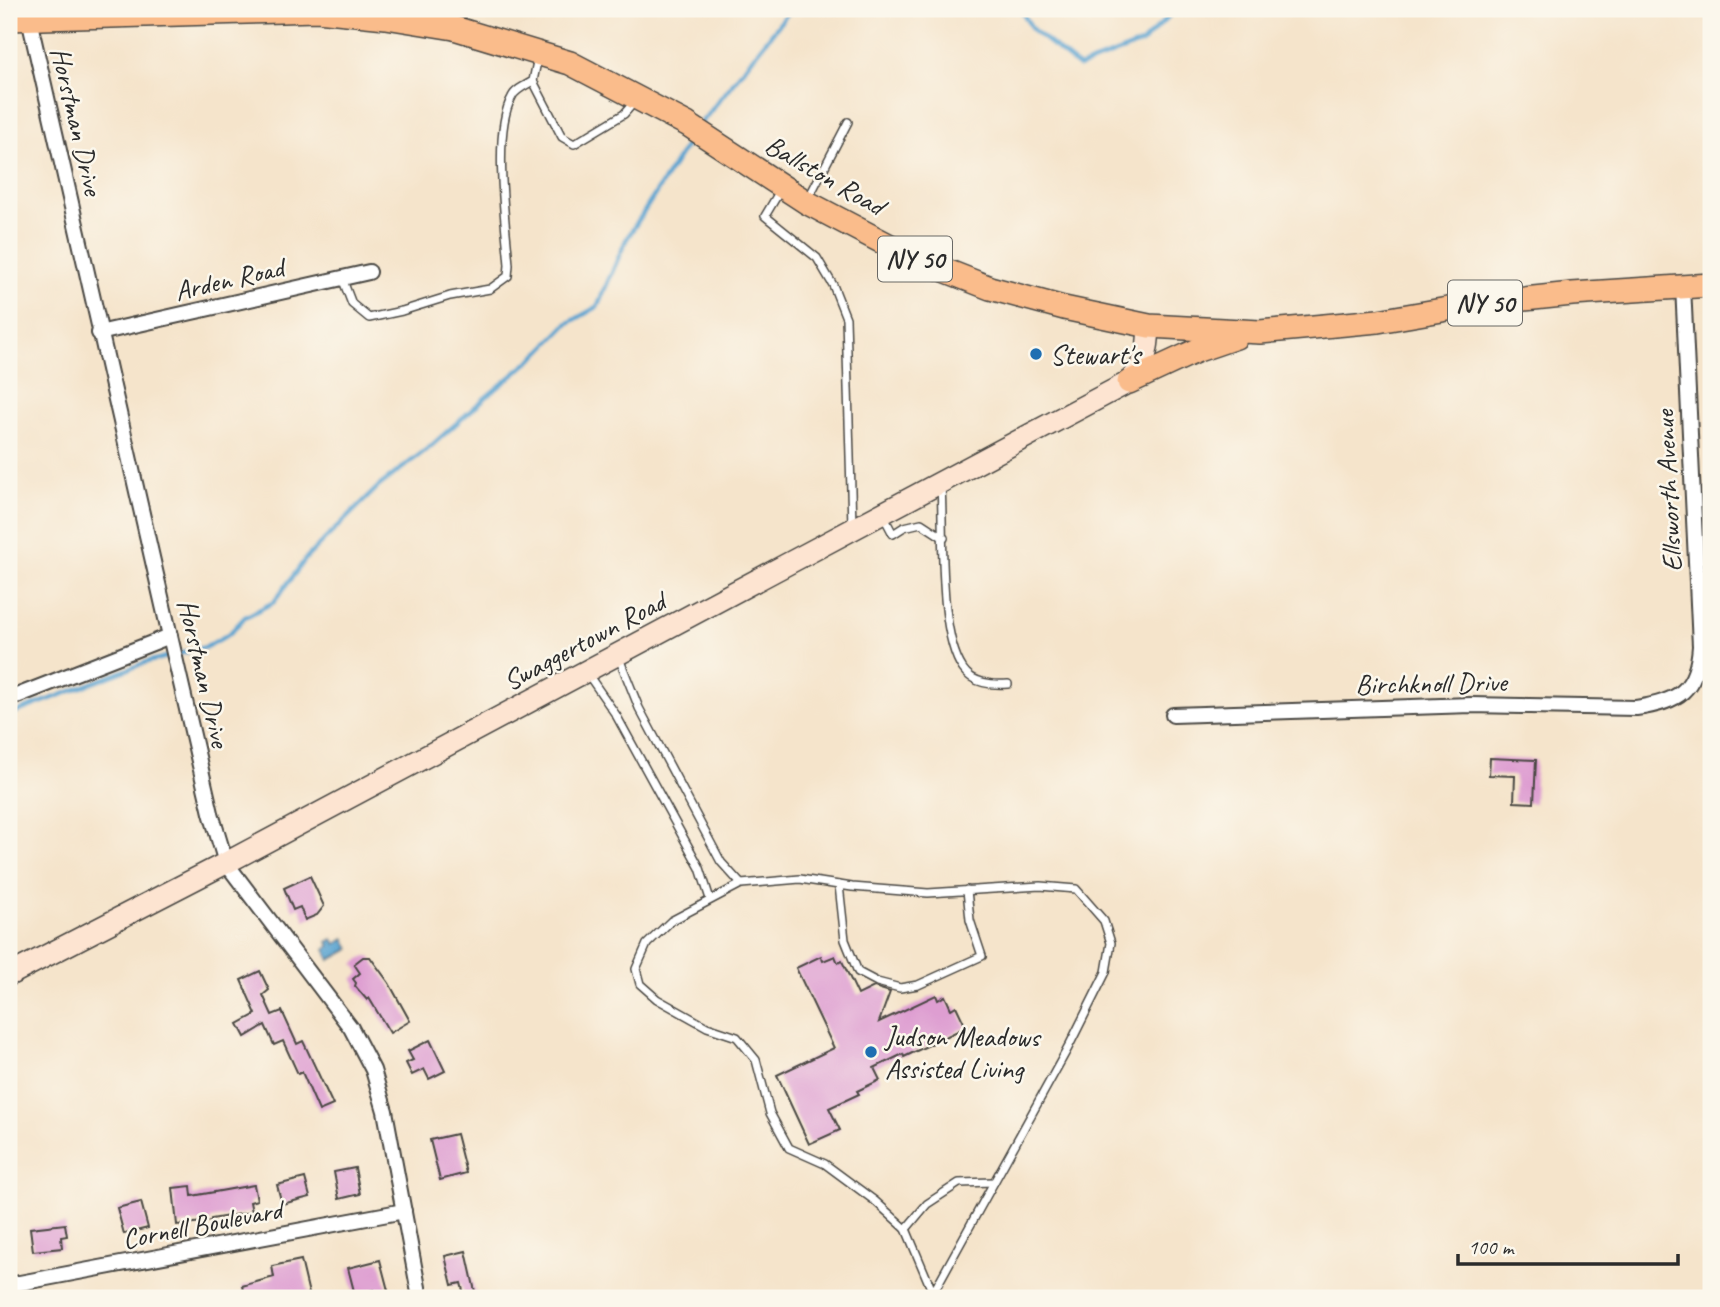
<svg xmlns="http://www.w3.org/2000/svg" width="1720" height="1307" viewBox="0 0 1720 1307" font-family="Caveat,sans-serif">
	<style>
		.water { fill: #59a3d0; stroke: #42677e; stroke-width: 2 }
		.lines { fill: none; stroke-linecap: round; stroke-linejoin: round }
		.stream { stroke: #59a3d0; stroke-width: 4.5 }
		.building { fill: #de9ed1 }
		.lane-casing { stroke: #494743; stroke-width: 10 }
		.street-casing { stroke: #494743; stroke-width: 18 }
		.secondary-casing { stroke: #494743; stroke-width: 24 }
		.primary-casing { stroke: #494743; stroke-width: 26 }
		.lane { stroke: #fff; stroke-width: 7 }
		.street { stroke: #fff; stroke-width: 14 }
		.secondary { stroke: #fde4d1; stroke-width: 21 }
		.primary { stroke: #fabc8b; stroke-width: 23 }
		.poi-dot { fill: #1f6fb2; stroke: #fbf7ec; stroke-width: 2.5 }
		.labels { text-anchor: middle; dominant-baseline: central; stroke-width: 5; stroke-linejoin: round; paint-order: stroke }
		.shield { fill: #fbf7ec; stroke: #696865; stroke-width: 2 }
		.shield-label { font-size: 26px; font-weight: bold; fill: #2b2b2b }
		.street-label { font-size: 28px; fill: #2b2b2b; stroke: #fbf7ec }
		.poi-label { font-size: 28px; fill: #2b2b2b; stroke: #fbf7ec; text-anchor: start }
	</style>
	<rect width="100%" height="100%" fill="#fbf7ec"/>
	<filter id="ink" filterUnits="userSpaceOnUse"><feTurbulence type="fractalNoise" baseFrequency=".0143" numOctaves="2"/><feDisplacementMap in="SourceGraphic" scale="14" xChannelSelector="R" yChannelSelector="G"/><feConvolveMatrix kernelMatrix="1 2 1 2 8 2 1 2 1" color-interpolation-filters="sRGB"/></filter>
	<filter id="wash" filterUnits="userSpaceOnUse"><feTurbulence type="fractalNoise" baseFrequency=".00686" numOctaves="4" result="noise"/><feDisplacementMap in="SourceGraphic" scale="28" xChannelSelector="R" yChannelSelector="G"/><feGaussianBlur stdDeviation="1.57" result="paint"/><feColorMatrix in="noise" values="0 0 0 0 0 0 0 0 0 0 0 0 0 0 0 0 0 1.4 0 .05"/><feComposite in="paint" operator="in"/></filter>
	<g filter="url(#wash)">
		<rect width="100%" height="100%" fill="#f5e4cb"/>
		<!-- water -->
		<polygon class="water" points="333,939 336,944 345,939 350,949 330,960 325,949 330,946 328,942"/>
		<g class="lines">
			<!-- stream -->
			<g class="stream">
				<polyline points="1020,9 1033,30 1079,67 1142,43 1176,9"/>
				<polyline points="701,123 791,9"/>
				<polyline points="9,715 147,662 206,647 229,634 245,617 274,602 307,557 379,486 431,446 485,398 536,356 567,324 597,307 626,240 692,136"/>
			</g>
		</g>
		<g id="blocks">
			<!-- building -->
			<g class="building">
				<polygon points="1490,758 1536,760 1534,803 1514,802 1515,776 1489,775"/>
				<polygon points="310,876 324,906 317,915 305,920 300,907 293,910 284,888"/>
				<polygon points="821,956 823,961 835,956 838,963 842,961 858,995 874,987 890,992 879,1022 936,995 938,1000 945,996 951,1009 956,1006 966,1027 904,1057 903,1054 874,1068 880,1080 857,1091 859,1094 829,1108 840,1130 809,1144 777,1075 834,1048 796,968"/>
				<polygon points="363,957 370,957 389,983 410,1021 390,1033 369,998 367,1000 355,986 356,983 353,979 360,973 354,964"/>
				<polygon points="260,971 269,990 263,995 272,1015 282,1011 297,1044 303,1041 333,1105 319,1111 302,1072 298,1074 283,1041 274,1045 265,1025 245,1037 238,1024 256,1014 241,980"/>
				<polygon points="430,1040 445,1071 429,1079 424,1069 412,1075 406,1063 413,1060 408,1051"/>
				<polygon points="456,1134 466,1173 440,1180 430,1140"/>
				<polygon points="355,1168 360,1194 339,1199 334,1172"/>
				<polygon points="305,1178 310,1197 282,1204 277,1185"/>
				<polygon points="254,1185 257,1200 250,1202 252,1212 211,1219 211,1221 177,1225 173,1188 191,1186 192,1196"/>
				<polygon points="141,1202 148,1228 124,1234 117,1208"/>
				<polygon points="65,1224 67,1236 61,1237 62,1248 33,1251 30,1228"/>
				<polygon points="466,1251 476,1296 465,1298 461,1283 452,1285 445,1256"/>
				<polygon points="301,1260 310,1298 245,1298 242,1286 274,1277 272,1266"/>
				<polygon points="380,1260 390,1298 375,1298 373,1290 355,1295 348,1268"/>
			</g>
		</g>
	</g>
	<g filter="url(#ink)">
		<use href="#blocks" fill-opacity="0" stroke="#494743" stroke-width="2"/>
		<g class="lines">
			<defs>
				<g id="lane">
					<polyline points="533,81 562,137 574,144 624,114 636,100"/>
					<polyline points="781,189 765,216 817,258 833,285 846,318 852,525"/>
					<polyline points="808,199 848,122"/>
					<path d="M342,278L352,304L369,318L402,311L450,296L490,289L508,276L509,265C506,224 492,132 512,97C515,90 526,85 533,81L538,57"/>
					<path d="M941,486C944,532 938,633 963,669C973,684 992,685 1008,684"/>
					<polyline points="883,515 893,534 904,527 921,523 944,538"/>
					<polyline points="619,658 639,708 721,862 741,884"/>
					<polyline points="587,673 616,715 700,868 710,899"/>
					<polyline points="839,885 845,940 858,972 877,982 900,988 918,985 982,956 970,920 967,890"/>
					<polyline points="906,1229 927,1204 959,1183 994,1182"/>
					<polyline points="931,1298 933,1293 906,1229 875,1201 825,1164 789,1148 770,1113 756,1060 737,1037 707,1027 657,999 640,984 636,969 647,944 671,921 741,884 800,879 852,887 928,893 1040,886 1076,889 1104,921 1111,943 1106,972 1068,1048 933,1293"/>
				</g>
				<g id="street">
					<polyline points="29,19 170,636 211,813 226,863 351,1028 373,1070 385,1111 420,1298"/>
					<polyline points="99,333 369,272"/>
					<polyline points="9,699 170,636"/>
					<path d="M1173,715L1471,705L1636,708C1678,702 1697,691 1700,646L1683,286"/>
					<polyline points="9,1285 404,1211"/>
				</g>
				<path id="secondary" d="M9,975L226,863L1129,382C1146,363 1148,351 1149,326"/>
				<g id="primary">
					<polyline points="9,19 317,10 386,17 454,28 570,63 687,124 806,202 911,257 990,288 1064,308 1149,326 1260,332 1378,321 1477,304 1572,294 1711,285"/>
					<polyline points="1129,382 1198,350 1236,337"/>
				</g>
			</defs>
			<!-- lane casing -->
			<use href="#lane" class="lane-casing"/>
			<!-- street casing -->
			<use href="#street" class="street-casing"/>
			<!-- secondary casing -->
			<use href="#secondary" class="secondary-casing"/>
			<!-- primary casing -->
			<use href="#primary" class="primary-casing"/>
			<!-- lane -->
			<use href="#lane" class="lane"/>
			<!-- street -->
			<use href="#street" class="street"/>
			<!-- secondary -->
			<use href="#secondary" class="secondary"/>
			<!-- primary -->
			<use href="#primary" class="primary"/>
		</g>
	</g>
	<!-- markers -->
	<g class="poi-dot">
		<circle cx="1036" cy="354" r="7"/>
		<circle cx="871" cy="1052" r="7"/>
	</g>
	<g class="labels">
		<!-- shield labels -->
		<g class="shield">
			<rect x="878" y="236.5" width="74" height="45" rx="5"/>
			<rect x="1448" y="280.5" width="74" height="45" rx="5"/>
		</g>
		<g class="shield-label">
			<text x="915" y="259">NY 50</text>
			<text x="1485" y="303">NY 50</text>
		</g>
		<!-- street labels -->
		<g class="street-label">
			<text transform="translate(77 121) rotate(77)">Horstman Drive</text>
			<text transform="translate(825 175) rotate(30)">Ballston Road</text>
			<text transform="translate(229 279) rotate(-13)">Arden Road</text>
			<text transform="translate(1668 491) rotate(-93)">Ellsworth Avenue</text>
			<text transform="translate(584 641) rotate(-28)">Swaggertown Road</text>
			<text transform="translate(204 673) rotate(77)">Horstman Drive</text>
			<text transform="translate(1431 683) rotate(-1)">Birchknoll Drive</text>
			<text transform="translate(202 1224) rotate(-11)">Cornell Boulevard</text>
		</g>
		<!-- poi labels -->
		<g class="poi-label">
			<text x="1050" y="354">Stewart's</text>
			<text x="885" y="1036">Judson Meadows<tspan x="885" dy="32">Assisted Living</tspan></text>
		</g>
	</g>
	<!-- margin -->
	<rect width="1720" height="1307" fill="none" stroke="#fbf7ec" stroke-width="35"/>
	<!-- scale -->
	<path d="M1458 1254v10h220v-10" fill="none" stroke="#2b2b2b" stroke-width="3.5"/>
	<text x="1468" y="1254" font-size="21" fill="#2b2b2b" stroke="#fbf7ec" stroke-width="5" paint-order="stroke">100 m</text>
</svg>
